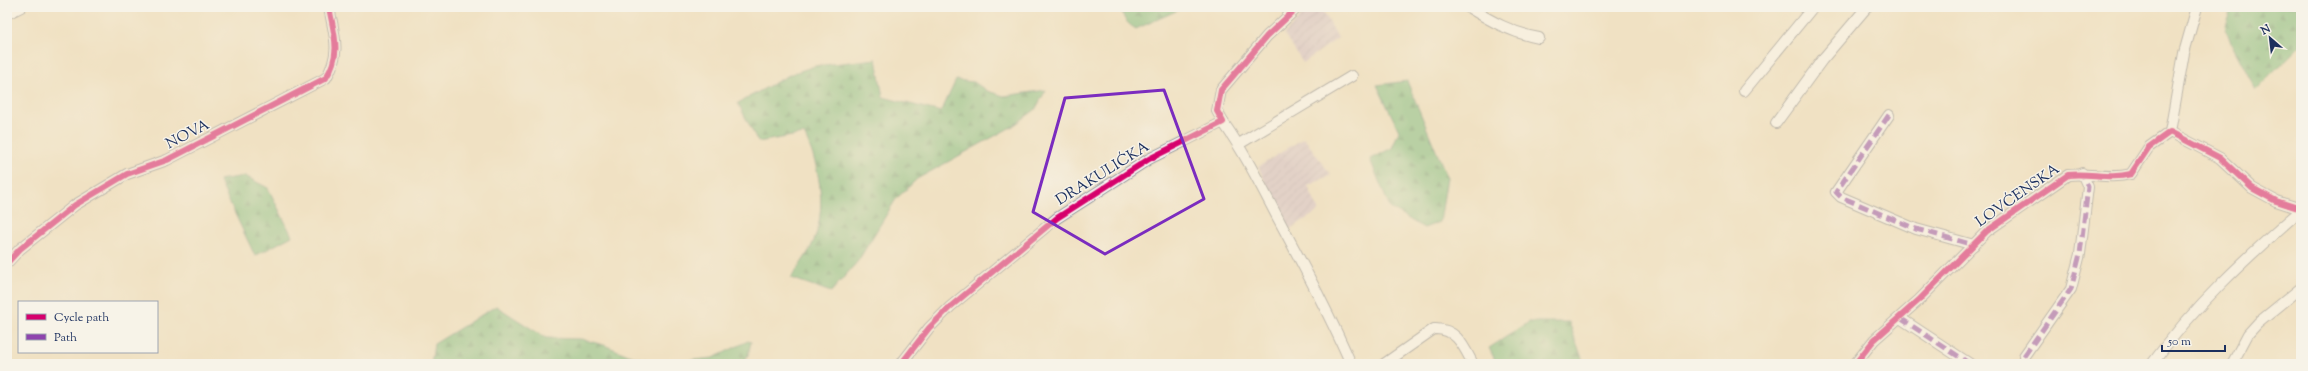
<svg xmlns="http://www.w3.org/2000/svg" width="2308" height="371" viewBox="0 0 2308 371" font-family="'Sorts Mill Goudy',serif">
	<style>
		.industrial { fill: url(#industrial-furrows) }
		.forest { fill: url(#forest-firs); stroke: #48756e }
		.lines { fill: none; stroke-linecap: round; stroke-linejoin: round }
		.minor-casing { stroke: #868890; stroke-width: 12 }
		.minor { stroke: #fff; stroke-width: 10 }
		.quiet { stroke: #8e44ad; stroke-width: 5; stroke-dasharray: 10 5; stroke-linecap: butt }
		.cycleway-casing { stroke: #f7f3e8; stroke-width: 8 }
		.cycleway { stroke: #d6006c; stroke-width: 6 }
		.marked { fill: none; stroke: #7b2cbf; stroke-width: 3; stroke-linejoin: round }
		.labels { text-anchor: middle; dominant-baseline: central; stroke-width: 3; stroke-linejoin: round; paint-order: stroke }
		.street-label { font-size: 15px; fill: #1b2f5e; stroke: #f7f3e8 }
	</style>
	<defs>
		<pattern id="industrial-furrows" width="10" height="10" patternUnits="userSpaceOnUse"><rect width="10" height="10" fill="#d1bdcc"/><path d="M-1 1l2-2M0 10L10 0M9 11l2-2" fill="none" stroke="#a99aa9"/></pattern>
		<pattern id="forest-firs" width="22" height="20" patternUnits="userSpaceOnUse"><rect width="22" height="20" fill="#76bb7e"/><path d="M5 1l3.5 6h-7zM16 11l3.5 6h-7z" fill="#60986a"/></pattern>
	</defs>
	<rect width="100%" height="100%" fill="#f7f3e8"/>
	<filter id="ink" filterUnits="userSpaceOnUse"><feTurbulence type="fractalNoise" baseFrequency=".025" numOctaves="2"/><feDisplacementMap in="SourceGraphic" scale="8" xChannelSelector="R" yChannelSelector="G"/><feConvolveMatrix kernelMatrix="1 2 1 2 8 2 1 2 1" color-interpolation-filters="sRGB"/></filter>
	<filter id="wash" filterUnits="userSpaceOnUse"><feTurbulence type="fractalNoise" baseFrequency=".012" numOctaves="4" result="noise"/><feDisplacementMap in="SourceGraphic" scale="16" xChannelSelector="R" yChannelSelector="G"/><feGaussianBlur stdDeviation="0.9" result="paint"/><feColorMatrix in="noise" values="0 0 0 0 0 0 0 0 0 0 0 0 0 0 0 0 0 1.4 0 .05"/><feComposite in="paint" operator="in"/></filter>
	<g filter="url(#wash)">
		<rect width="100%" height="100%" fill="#f0e1c3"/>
		<!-- industrial -->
		<g class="industrial">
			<polygon points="1310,7 1321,7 1338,38 1303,63 1284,34"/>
			<polygon points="1304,138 1331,175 1308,186 1319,211 1288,230 1258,167"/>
		</g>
		<!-- forest -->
		<g class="forest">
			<path d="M1122,7H1185L1136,29C1126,23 1122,18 1122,7Z"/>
			<polygon points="2232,7 2301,7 2301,45 2256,90 2231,43 2225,26"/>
			<path d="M876,59L883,97L941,112L956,80L974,82L987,91L1004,96L1046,90L1035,110L1013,126L917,179L896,199L858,261L831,292L791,278C800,264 811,251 816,235C826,203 819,163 804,134L758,142L738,103L791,74L815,66Z"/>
			<polygon points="1407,81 1447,177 1440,222 1424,228 1390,208 1370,159 1392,148 1399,131 1377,85"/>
			<polygon points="245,176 268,188 292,236 255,256 219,180"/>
			<polygon points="496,306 546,338 581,339 604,345 631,356 664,363 713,358 748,341 751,342 748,355 742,364 431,364 434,344"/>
			<polygon points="1529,322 1569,322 1584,364 1497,364 1489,348"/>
		</g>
	</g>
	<g filter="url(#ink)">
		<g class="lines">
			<defs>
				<g id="minor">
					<path d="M1468,7C1491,21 1512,33 1539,38"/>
					<polyline points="7,14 21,7"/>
					<polyline points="1744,91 1813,7"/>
					<polyline points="1889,115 1836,192 1841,197 1916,229 1974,245"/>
					<path d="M1223,122C1245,153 1262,188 1280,222C1305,269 1330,315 1351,364"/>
					<polyline points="1776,123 1822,60 1867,7"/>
					<polyline points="2170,132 2184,53 2197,7"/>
					<polyline points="1239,144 1352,76"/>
					<path d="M7,263L20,249L75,205L127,174L167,160L326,78C342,52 334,35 329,7"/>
					<polyline points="1900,318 1970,364"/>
					<polyline points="2024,356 2071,289 2080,254 2088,187 2082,173"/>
					<polyline points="901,364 929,328 950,307 1057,218 1149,159 1223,122 1217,111 1221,90 1267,36 1298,7"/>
					<path d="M1384,364L1434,329C1457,328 1464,347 1473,364"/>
					<path d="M1855,364L1874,340L1919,300L1987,231L2068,175C2089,172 2109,180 2131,174L2149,147L2170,132L2220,158L2252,188L2276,201L2301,209"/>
					<path d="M2152,364C2194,306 2247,257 2301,210"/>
					<polyline points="2232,364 2248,334 2258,323 2301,288"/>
				</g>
			</defs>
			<!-- minor casing -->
			<use href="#minor" class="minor-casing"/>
			<!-- minor -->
			<use href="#minor" class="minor"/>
			<!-- quiet -->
			<g class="quiet">
				<polyline points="1889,115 1836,192 1841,197 1916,229 1974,245"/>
				<polyline points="1900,318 1970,364"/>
				<polyline points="2024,356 2071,289 2080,254 2088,187 2082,173"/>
			</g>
			<defs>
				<g id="cycleway">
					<path d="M7,263L20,249L75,205L127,174L167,160L326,78C342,52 334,35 329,7"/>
					<polyline points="901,364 929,328 950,307 1057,218 1149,159 1223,122 1217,111 1221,90 1267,36 1298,7"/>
					<path d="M1855,364L1874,340L1919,300L1987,231L2068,175C2089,172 2109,180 2131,174L2149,147L2170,132L2220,158L2252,188L2276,201L2301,209"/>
				</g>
			</defs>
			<!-- cycleway casing -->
			<use href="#cycleway" class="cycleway-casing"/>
			<!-- cycleway -->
			<use href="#cycleway" class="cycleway"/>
		</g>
	</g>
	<!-- marked area -->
	<path d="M0 0H2308V371H0ZM1164,90L1204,199L1105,254L1033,212L1065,98Z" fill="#f0e1c3" fill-opacity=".55" fill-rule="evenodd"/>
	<path class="marked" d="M1164,90L1204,199L1105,254L1033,212L1065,98Z"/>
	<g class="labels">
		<!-- street labels -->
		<g class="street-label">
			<text transform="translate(188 135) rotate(-27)">NOVA</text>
			<text transform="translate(1103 174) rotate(-32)">DRAKULIĆKA</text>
			<text transform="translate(2018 196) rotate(-35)">LOVĆENSKA</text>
		</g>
	</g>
	<!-- margin -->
	<rect width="2308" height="371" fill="none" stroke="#f7f3e8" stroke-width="24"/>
	<!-- legend -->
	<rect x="18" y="301" width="140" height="52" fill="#f7f3e8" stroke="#9fa5b1"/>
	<rect x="26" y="314" width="20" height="6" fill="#d6006c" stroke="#9fa5b1"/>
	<text x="54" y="321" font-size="12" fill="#1b2f5e">Cycle path</text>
	<rect x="26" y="334" width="20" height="6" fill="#8e44ad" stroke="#9fa5b1"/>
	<text x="54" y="341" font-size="12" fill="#1b2f5e">Path</text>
	<!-- north arrow -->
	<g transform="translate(2270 38) rotate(332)" stroke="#f7f3e8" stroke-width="3" paint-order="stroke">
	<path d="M0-3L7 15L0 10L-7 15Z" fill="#1b2f5e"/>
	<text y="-6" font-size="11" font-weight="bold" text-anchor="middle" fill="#1b2f5e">N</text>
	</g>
	<!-- scale -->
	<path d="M2162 345v6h63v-6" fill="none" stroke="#1b2f5e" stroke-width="2"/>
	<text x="2168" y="345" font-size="12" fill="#1b2f5e" stroke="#f7f3e8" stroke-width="3" paint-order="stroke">50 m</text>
</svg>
